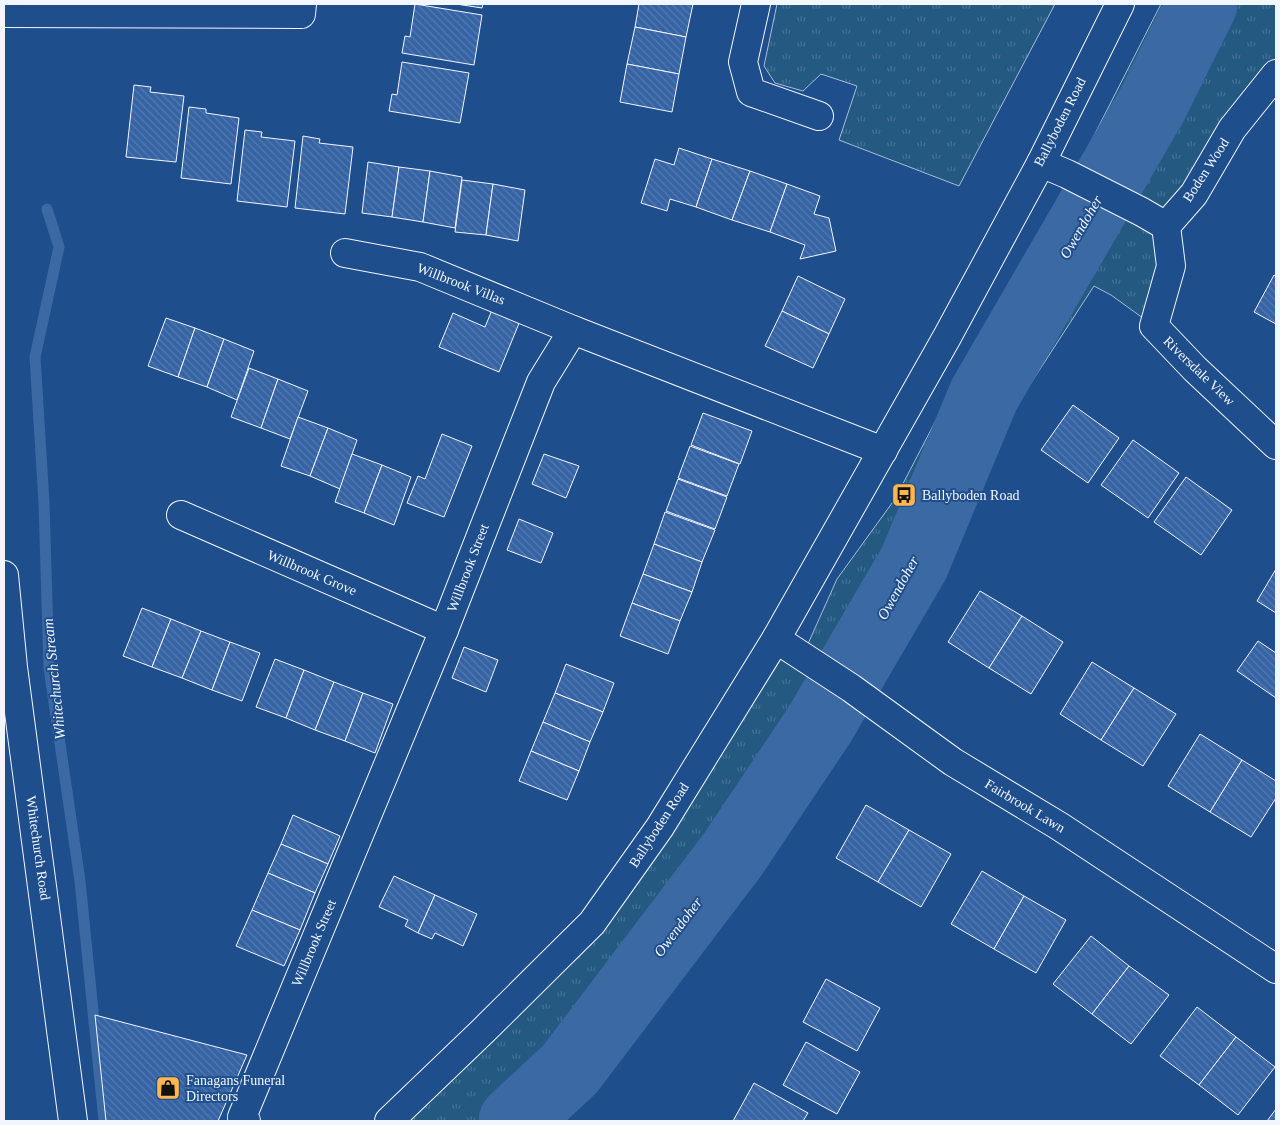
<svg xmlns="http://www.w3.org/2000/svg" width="1280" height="1125" viewBox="0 0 1280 1125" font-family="Georgia,serif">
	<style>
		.grass { fill: url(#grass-tufts); stroke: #a8bbd7 }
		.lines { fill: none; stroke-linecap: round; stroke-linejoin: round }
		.stream { stroke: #3b69a3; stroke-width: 11 }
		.river { stroke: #3b69a3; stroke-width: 71 }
		.building { fill: url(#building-back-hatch); stroke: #f2f6ff }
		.street-casing { stroke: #f2f6ff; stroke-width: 30 }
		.secondary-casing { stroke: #f2f6ff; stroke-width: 30 }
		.street { stroke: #1f4e8c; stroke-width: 28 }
		.secondary { stroke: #1f4e8c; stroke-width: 28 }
		.labels { text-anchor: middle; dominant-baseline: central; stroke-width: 4; stroke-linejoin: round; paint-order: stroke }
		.street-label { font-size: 14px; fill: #f2f6ff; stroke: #1f4e8c }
		.poi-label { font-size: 14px; fill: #f2f6ff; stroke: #1f4e8c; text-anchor: start }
		.water-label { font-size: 15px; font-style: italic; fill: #f2f6ff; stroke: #1f4e8c }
	</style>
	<defs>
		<pattern id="grass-tufts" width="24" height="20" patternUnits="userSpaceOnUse" patternTransform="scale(1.25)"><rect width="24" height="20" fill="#245a82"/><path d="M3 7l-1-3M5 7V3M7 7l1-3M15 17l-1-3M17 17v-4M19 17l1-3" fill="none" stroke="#447295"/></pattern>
		<pattern id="building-back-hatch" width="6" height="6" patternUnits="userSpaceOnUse" patternTransform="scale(1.25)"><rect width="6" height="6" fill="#3563a3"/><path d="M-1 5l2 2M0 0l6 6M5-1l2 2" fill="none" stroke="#537ab1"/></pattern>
	</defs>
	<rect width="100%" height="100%" fill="#1f4e8c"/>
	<!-- grass -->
	<g class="grass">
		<polygon points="777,4 1055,4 959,186 839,140 857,86 821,74 803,91 775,83 764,66"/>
		<polygon points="1161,4 1276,4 1276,74 1166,226 1154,326 1111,295 1094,286 914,563 820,724 733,854 570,1069 514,1121 390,1121 591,924 781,642 807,646 837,579 895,499 961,372 1080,163"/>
	</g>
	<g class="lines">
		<!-- stream -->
		<polyline class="stream" points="47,209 59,247 35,357 44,503 49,668 80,881 104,1121"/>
		<!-- river -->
		<polyline class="river" points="514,1121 570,1069 733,854 820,724 914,563 984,395 1152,105 1202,4"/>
	</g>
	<!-- building -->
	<g class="building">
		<polygon points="415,4 482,15 474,65 402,53 405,36 410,37"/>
		<polygon points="456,4 483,4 482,8"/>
		<polygon points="639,4 693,4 686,37 635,27"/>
		<polygon points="635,27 686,37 679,74 627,64"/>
		<polygon points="402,62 469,73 460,123 389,111 392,94 397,95"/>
		<polygon points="627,64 679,74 672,112 620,102"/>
		<polygon points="134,85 151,87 150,92 184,96 176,162 126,157"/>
		<polygon points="189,107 206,109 206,113 239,118 231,184 181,178"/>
		<polygon points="245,130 262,132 261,137 295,141 287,207 237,201"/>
		<polygon points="303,136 320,139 319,143 353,147 345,214 295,208"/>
		<polygon points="679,148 712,159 696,207 670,199 667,211 641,203 655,159 674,165"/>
		<polygon points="712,159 750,171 732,220 696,207"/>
		<polygon points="368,162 399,167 392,217 362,213"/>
		<polygon points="399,167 430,171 423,222 392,217"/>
		<polygon points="430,171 462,177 455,228 423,222"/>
		<polygon points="750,171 787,184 770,232 732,220"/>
		<polygon points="462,180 493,184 486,235 455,232"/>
		<polygon points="493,184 525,190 518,241 486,235"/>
		<polygon points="787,184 820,196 814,214 829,218 836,251 800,259 805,245 770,232"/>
		<polygon points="1274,275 1276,276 1276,324 1254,312"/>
		<polygon points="798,276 845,299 829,334 782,311"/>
		<polygon points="492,310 520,321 499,372 439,347 453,313 485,327"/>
		<polygon points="782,311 829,334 813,368 765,346"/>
		<polygon points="166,318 195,328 178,377 148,366"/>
		<polygon points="195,328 224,339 207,387 178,377"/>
		<polygon points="224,339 254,351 237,400 207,387"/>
		<polygon points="249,368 278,379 261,428 231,417"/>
		<polygon points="278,379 308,391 290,439 261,428"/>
		<polygon points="1073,405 1119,438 1088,483 1041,450"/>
		<polygon points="703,413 752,431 740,464 691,445"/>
		<polygon points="298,417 328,428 310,476 281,466"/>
		<polygon points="328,428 357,440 340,489 310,476"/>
		<polygon points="442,434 472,446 444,517 407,503 418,476 425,479"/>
		<polygon points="1133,440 1179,473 1148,518 1101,485"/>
		<polygon points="690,446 739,464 727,496 678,478"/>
		<polygon points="352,454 382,465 364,513 335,502"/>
		<polygon points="544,454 579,466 566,498 532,484"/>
		<polygon points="382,465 411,477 394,525 364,513"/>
		<polygon points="1186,477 1232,510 1201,555 1154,522"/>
		<polygon points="678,479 727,497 715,529 666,511"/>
		<polygon points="665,512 715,530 702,562 654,544"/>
		<polygon points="519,519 553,533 541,563 507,550"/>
		<polygon points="654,544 702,562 692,592 643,574"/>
		<polygon points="1276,569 1276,613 1257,601"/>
		<polygon points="643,574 692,592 680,621 632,603"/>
		<polygon points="980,591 1022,616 989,668 948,642"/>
		<polygon points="632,603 680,621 668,654 620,636"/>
		<polygon points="142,608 171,619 152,667 123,656"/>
		<polygon points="1022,616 1063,642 1031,694 989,668"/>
		<polygon points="171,619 201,631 182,678 152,667"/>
		<polygon points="201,631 230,642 212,690 182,678"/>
		<polygon points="1258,641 1276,653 1276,698 1237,671"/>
		<polygon points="230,642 260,653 242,701 212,690"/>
		<polygon points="464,647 498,660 486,692 452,678"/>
		<polygon points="275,659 304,670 286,718 256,707"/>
		<polygon points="1092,662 1134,688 1101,740 1060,714"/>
		<polygon points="566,664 614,683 603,712 555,693"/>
		<polygon points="304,670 334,682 315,730 286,718"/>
		<polygon points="334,682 363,693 345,741 315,730"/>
		<polygon points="1134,688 1176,714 1143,766 1101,740"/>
		<polygon points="363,693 393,704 375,753 345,741"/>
		<polygon points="555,693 603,712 590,742 543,722"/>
		<polygon points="543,722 590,742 579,771 531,751"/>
		<polygon points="1200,734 1242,760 1210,812 1168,786"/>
		<polygon points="531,751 579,771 567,800 519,781"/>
		<polygon points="1242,760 1276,781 1276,798 1251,837 1210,812"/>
		<polygon points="866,805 909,830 878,882 836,858"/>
		<polygon points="293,815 340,836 328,864 281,844"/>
		<polygon points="909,830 951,854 921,907 878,882"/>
		<polygon points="281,844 328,864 315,893 268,873"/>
		<polygon points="982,871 1024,896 994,949 951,924"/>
		<polygon points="268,873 315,893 300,930 252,910"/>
		<polygon points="394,876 435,895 418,933 405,926 408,920 379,907"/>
		<polygon points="435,895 477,914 463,946 435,933 432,939 418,933"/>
		<polygon points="1024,896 1066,920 1036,973 994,949"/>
		<polygon points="252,910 300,930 284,966 236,946"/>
		<polygon points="1091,936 1129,966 1092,1014 1053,984"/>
		<polygon points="1129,966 1169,995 1131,1044 1092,1014"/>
		<polygon points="826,979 880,1008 857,1051 803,1022"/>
		<polygon points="1197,1007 1236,1037 1199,1085 1160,1056"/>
		<polygon points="95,1015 247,1055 218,1121 106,1121"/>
		<polygon points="1236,1037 1275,1067 1238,1115 1199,1085"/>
		<polygon points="806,1042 860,1072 837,1114 783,1085"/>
		<polygon points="754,1083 808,1113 803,1121 733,1121"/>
		<polygon points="1276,1109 1276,1121 1267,1121"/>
	</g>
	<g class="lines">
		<defs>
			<g id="street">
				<polyline points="756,4 743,62 751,92 819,116"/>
				<polyline points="4,13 301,14 302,4"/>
				<polyline points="1041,163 1067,174 1142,212 1166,226 1194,194 1232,129 1276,74"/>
				<polyline points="1166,226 1171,266 1154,326 1195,369 1276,445"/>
				<polyline points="345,253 420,267 573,330"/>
				<polyline points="181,515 444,630"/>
				<polyline points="776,639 851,688 953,762 1059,826 1276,969"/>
				<polyline points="246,1121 242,1117 444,630 541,382 573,330 883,451"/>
			</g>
			<g id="secondary">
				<polyline points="4,575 13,667 73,1121"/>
				<polyline points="389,1121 483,1031 592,923 660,827 776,639 947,337 1041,163 1120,4"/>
			</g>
		</defs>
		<!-- street casing -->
		<use href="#street" class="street-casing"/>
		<!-- secondary casing -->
		<use href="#secondary" class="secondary-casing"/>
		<!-- street -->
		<use href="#street" class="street"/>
		<!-- secondary -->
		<use href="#secondary" class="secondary"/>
	</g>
	<!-- icons -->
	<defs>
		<symbol id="bus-square" viewBox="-11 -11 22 22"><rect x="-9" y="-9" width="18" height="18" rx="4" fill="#ffb74d" stroke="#1f4e8c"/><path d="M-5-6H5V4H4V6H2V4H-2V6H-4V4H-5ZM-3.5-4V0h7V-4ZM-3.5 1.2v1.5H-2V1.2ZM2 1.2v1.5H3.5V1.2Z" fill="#111"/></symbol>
		<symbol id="shop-square" viewBox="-11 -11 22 22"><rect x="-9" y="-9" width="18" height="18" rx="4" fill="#ffb74d" stroke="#1f4e8c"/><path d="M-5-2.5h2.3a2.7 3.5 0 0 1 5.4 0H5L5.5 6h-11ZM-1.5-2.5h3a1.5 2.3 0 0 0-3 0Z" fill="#111"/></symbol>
	</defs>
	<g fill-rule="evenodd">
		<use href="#bus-square" x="890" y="481" width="28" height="28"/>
		<use href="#shop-square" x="154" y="1074" width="28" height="28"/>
	</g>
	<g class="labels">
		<!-- street labels -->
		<g class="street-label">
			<text transform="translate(1060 122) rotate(-63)">Ballyboden Road</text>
			<text transform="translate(1206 170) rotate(-57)">Boden Wood</text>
			<text transform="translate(461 284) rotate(21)">Willbrook Villas</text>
			<text transform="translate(1199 371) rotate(44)">Riversdale View</text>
			<text transform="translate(468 568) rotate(-69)">Willbrook Street</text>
			<text transform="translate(312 573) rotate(23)">Willbrook Grove</text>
			<text transform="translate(1025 806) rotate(31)">Fairbrook Lawn</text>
			<text transform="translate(659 825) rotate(-57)">Ballyboden Road</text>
			<text transform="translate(38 848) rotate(82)">Whitechurch Road</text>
			<text transform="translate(314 943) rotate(-67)">Willbrook Street</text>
		</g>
		<!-- poi labels -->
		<g class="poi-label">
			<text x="922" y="495">Ballyboden Road</text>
			<text x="186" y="1080">Fanagans Funeral<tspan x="186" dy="16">Directors</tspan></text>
		</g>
		<!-- water labels -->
		<g class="water-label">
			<text transform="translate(1081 227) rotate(-60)">Owendoher</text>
			<text transform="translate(898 588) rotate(-61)">Owendoher</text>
			<text transform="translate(54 679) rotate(-96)">Whitechurch Stream</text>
			<text transform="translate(678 927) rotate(-53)">Owendoher</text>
		</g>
	</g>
	<!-- border -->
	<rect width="1280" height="1125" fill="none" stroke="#f2f6ff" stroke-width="10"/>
</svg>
